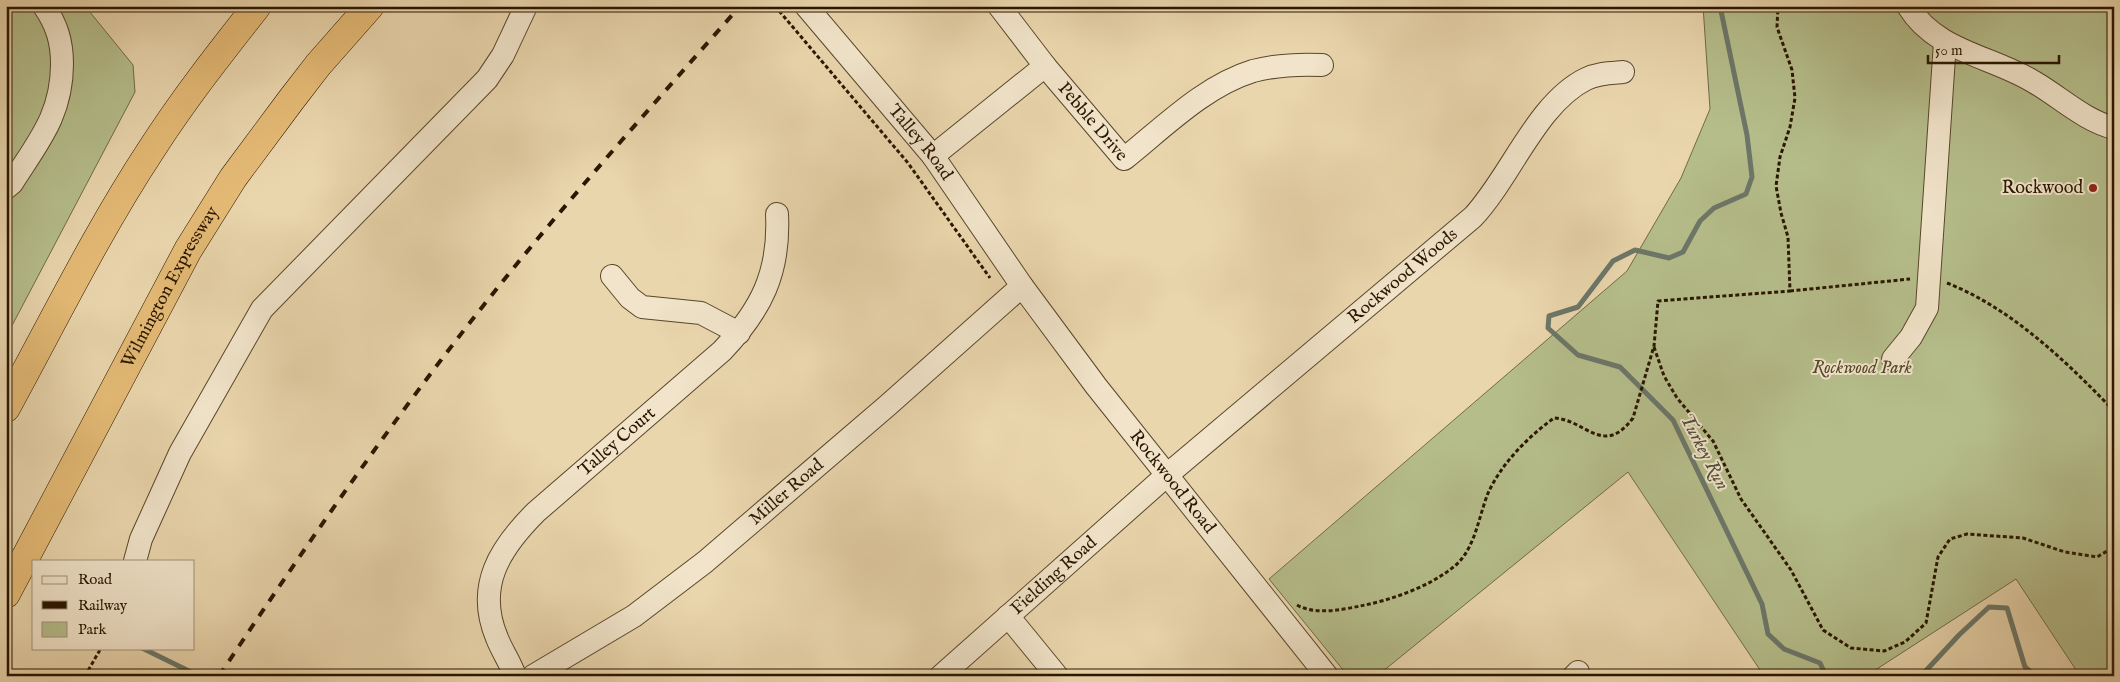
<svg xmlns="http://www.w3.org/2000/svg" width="2120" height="682" viewBox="0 0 2120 682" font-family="'IM FELL English',serif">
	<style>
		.green { fill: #b5be8b; stroke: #6f6a46 }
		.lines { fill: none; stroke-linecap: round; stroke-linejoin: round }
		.stream { stroke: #6c7769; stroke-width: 5 }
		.minor-casing { stroke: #59462b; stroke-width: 24 }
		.highway-casing { stroke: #291600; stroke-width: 29 }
		.path { stroke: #291600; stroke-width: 3; stroke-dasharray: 4 2.5; stroke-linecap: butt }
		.minor { stroke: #f1e4ca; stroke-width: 22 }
		.highway { stroke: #e5bb76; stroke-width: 28 }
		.rail { stroke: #291600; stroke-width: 4; stroke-dasharray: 9 9; stroke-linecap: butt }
		.poi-dot { fill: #8f2418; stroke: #f1e4ca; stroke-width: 2 }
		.labels { text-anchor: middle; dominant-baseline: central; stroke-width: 4; stroke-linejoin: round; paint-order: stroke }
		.street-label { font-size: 18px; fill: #291600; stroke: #f1e4ca }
		.poi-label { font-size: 18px; fill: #291600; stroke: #f1e4ca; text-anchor: end }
		.park-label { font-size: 18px; font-style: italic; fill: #53482a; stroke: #f1e4ca }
		.water-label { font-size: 19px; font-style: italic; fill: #504f3d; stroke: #f1e4ca }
	</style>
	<rect width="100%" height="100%" fill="#ead6ad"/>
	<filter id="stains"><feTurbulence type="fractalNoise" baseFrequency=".004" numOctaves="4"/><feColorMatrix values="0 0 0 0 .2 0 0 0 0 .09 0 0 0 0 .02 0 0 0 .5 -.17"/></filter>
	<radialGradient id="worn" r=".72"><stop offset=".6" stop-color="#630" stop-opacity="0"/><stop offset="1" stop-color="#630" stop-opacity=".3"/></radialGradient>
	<!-- green -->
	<g class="green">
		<polygon points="6,6 85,6 133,65 135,92 6,337"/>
		<polygon points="1703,6 2114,6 2114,676 2080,676 2016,579 1866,676 1764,676 1628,472 1377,676 1348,676 1269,579 1627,271 1681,178 1710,109"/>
	</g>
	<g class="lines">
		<!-- stream -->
		<g class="stream">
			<polyline points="1720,6 1747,135 1752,177 1746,194 1714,208 1700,221 1683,252 1669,258 1635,250 1613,261 1578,307 1549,316 1548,328 1578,355 1620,367 1673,420 1762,604 1768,634 1784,649 1820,663 1826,676"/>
			<polyline points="142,648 195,674"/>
			<polyline points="1921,676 1959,635 1989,607 2007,608 2025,667 2036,676"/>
		</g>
		<defs>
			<g id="minor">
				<path id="s1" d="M806,6L933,156L1022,286L1096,386L1327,676"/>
				<path id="s2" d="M999,6L1045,66L1124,159C1163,128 1204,86 1253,71C1276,65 1299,64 1322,65"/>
				<path d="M1908,6C1936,52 1992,56 2034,82C2060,97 2085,121 2114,128"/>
				<polyline points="933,156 1045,66"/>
				<path d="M6,188L12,183C38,142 62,115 62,64C62,42 57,25 44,6"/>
				<polyline points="612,276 630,298 642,307 701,313 739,333"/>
				<polyline points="1893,359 1911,337 1927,308 1945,42"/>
				<polyline points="135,561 141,539 180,453 262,309 487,79 503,55 526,6"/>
				<polyline points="1008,616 1057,676"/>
				<path id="s3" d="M515,676C510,662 502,651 497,638C475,586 500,548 536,512L722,351C761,310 780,273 777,214"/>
				<path id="s4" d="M533,676L634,616L705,562L887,406L1022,286"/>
				<path id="s5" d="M941,676L1167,475L1473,217C1510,178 1537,103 1586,79C1598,73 1611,73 1623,72"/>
				<polyline points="1574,676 1578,672"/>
			</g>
			<g id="highway">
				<path d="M6,408C53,322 97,232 151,150C183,100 220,53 257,6"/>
				<path id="s6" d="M6,594L188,250L233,178L291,100L318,65L370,6"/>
			</g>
		</defs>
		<!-- minor casing -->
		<use href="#minor" class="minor-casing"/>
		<!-- highway casing -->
		<use href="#highway" class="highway-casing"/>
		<!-- path -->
		<g class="path">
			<polyline points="775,6 908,163 990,278"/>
			<path d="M1947,283C2011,308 2067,362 2114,411"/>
			<polyline points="1790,291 1910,279"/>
			<polyline points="1654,347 1664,376 1677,398 1713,441 1741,499 1791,570 1823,630 1851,648 1884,651 1905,642 1926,623 1938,557 1950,539 1967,534 2023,538 2065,552 2097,557 2114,547"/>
			<path d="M1297,605C1315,615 1341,610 1360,606C1392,600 1432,586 1457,564C1476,546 1479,514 1489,491C1503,462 1528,437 1554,418C1585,419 1603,458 1633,418L1654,346L1658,301L1790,291L1788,237L1781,213L1776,186L1780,157L1790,127L1795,98L1792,70L1777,27L1778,6"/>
			<polyline points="85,676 101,648"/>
		</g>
		<!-- minor -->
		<use href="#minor" class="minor"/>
		<!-- highway -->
		<use href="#highway" class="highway"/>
		<!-- rail -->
		<path class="rail" d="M219,676C309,541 401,407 503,281C579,187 660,97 740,6"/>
	</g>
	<!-- markers -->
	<circle class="poi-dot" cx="2093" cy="188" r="5"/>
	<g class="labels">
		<!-- street labels -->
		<g class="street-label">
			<text stroke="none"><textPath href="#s2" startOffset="149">Pebble Drive</textPath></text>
			<text stroke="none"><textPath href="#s1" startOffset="178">Talley Road</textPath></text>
			<text stroke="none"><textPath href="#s5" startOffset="611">Rockwood Woods</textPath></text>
			<text stroke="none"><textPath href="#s6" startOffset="348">Wilmington Expressway</textPath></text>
			<text stroke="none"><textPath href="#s3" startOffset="291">Talley Court</textPath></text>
			<text stroke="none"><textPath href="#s1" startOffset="601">Rockwood Road</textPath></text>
			<text stroke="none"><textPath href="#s4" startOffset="314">Miller Road</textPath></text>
			<text stroke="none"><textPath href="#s5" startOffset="151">Fielding Road</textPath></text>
		</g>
		<!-- poi labels -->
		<g class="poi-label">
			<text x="2083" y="188">Rockwood</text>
		</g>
		<!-- park labels -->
		<g class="park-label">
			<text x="1862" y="368">Rockwood Park</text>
		</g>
		<!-- water labels -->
		<g class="water-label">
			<text transform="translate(1704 452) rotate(62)">Turkey Run</text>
		</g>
	</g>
	<!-- margin -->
	<rect width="2120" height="682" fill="none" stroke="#ead6ad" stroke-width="25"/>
	<rect x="8" y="8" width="2105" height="667" fill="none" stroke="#291600" stroke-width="2.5"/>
	<rect x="12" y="12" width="2095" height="657" fill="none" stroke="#291600"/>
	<!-- legend -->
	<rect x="32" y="560" width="162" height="90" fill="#f1e4ca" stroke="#a19279"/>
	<rect x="42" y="576" width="25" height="8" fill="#f1e4ca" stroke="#a19279"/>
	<text x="78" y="584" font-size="15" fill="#291600">Road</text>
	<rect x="42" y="601" width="25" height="8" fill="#291600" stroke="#a19279"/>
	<text x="78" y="610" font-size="15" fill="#291600">Railway</text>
	<rect x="42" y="622" width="25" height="15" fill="#b5be8b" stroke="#a19279"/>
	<text x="78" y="634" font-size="15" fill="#291600">Park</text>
	<!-- scale -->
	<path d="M1928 55v8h131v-8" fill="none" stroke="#291600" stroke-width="2.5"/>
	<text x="1935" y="55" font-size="15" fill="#291600" stroke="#f1e4ca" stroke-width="4" paint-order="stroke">50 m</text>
	<rect width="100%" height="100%" filter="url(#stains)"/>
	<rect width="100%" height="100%" fill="url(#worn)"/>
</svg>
